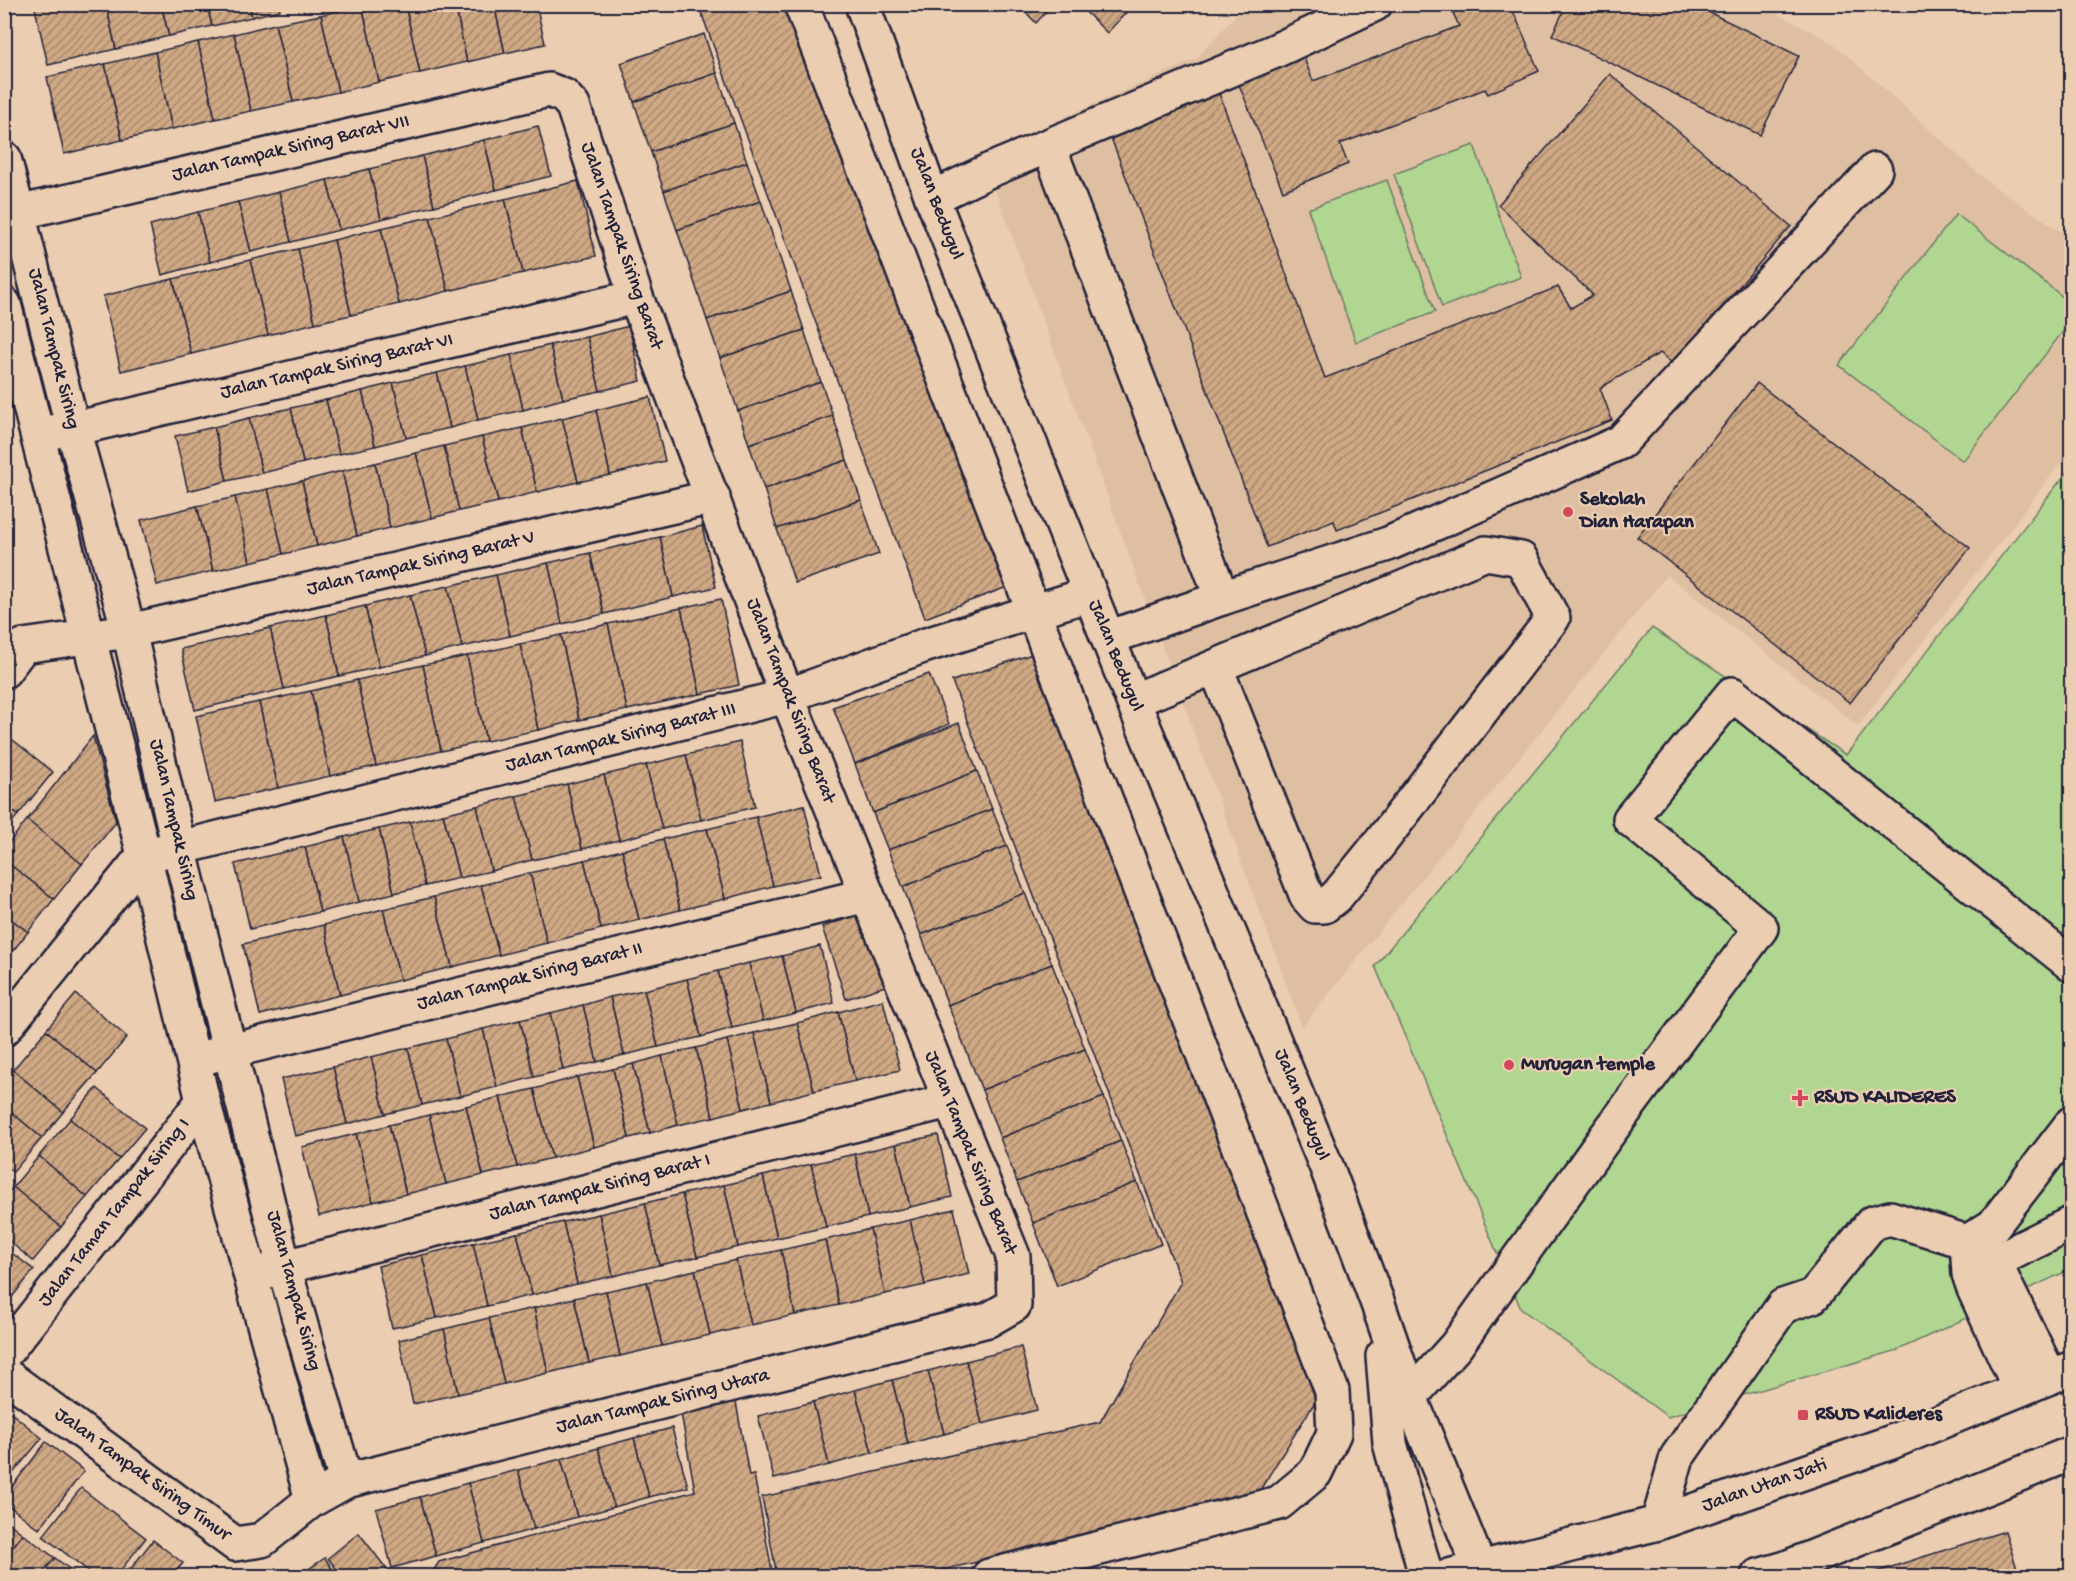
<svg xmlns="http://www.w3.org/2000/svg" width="2076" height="1581" viewBox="0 0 2076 1581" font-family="'Gochi Hand',sans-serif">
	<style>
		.built { fill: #dfbfa2 }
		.pitch { fill: #b1d691; stroke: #6a7c66; stroke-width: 1.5 }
		.building { fill: url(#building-hatch); stroke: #22223b; stroke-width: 1.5 }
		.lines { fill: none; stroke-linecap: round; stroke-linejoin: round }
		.minor-casing { stroke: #22223b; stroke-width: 38 }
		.major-casing { stroke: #22223b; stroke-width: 38 }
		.minor { stroke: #ebcdb1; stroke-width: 33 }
		.major { stroke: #ebcdb1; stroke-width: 33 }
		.poi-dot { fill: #d1495b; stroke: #ebcdb1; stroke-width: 2 }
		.labels { text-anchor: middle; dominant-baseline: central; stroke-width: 4.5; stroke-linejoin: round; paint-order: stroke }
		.street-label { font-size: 20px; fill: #22223b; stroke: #ebcdb1 }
		.poi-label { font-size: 20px; font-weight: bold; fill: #22223b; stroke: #ebcdb1; text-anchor: start }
	</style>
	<defs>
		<pattern id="building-hatch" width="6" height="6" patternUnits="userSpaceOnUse" patternTransform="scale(1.5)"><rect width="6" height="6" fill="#cfa884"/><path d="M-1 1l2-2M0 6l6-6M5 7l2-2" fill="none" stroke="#a8886d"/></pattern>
	</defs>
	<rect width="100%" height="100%" fill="#ebcdb1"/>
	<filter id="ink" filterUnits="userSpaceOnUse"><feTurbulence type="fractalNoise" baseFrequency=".0167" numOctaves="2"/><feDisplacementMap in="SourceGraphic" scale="12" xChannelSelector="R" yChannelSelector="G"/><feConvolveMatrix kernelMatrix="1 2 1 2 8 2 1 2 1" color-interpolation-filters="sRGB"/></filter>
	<g filter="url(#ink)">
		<!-- built -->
		<polygon class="built" points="1245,5 1761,5 1833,43 1989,183 2071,238 2071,450 1858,726 1667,575 1302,1027 982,154 1196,59"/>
		<!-- pitch -->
		<g class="pitch">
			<polygon points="1474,145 1521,277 1442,307 1394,174"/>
			<polygon points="1387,180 1435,312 1356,342 1308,209"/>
			<polygon points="1956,214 2072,304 2071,321 1963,461 1839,365"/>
			<polygon points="2071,467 2071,1269 1898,1350 1668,1417 1521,1309 1375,966 1652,628 1846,755"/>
		</g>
		<!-- building -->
		<g class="building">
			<polygon points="34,4 106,4 116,49 48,65"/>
			<polygon points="106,4 161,4 169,36 116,49"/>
			<polygon points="161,4 207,4 212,26 169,36"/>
			<polygon points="207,4 249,4 252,17 212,26"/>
			<polygon points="249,4 279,4 280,10 252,17"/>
			<polygon points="405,4 420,73 379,82 362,5"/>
			<polygon points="405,4 455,4 467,62 420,73"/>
			<polygon points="455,4 494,4 505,53 467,62"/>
			<polygon points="494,4 536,4 545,44 505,53"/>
			<polygon points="698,4 791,4 1007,587 925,618"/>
			<polygon points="1018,4 1053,4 1036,23"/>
			<polygon points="1078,4 1134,4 1107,33"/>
			<polygon points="1449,4 1510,4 1539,71 1488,94 1485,89 1340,144 1348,164 1283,191 1237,80 1302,53 1313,81 1459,26"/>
			<polygon points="1567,4 1692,4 1799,56 1760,135 1552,35"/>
			<polygon points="362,5 379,82 338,92 321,15"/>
			<polygon points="321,15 338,92 293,102 275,24"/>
			<polygon points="275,24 293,102 251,111 234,34"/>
			<polygon points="234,34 251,111 215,119 198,42"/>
			<polygon points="704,34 717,73 634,102 621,63"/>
			<polygon points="198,42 215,119 172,129 155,52"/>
			<polygon points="155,52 172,129 122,140 105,64"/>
			<polygon points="105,64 122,140 64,154 47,77"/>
			<polygon points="717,73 734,123 651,152 634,102"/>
			<polygon points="1610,74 1791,226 1673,364 1660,353 1600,388 1612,420 1337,530 1334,521 1267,547 1108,130 1217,88 1325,378 1558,287 1571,308 1593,295 1498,205"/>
			<polygon points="734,123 747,162 664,191 651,152"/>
			<polygon points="538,126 551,176 496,190 484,140"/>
			<polygon points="484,140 496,190 434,206 422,156"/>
			<polygon points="422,156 434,206 381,219 369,169"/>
			<polygon points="747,162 761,201 677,230 664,191"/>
			<polygon points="369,169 381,219 339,230 327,180"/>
			<polygon points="327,180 339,230 291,242 279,192"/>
			<polygon points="578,181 596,256 523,273 505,199"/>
			<polygon points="279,192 291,242 251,252 238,202"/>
			<polygon points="505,199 523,273 448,291 430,217"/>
			<polygon points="761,201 791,291 707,320 677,230"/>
			<polygon points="238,202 251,252 210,262 198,212"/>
			<polygon points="198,212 210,262 162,275 150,225"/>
			<polygon points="430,217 448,291 399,304 381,228"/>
			<polygon points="381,228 399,304 351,315 334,240"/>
			<polygon points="334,240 351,315 315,323 298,249"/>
			<polygon points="298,249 315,323 268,335 250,260"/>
			<polygon points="250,260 268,335 191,354 173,279"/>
			<polygon points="173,279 191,354 121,371 103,296"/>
			<polygon points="791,291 804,330 720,358 707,320"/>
			<polygon points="629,326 641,381 600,391 587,337"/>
			<polygon points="804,330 821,382 738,411 720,358"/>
			<polygon points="587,337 600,391 563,399 550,345"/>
			<polygon points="550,345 563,399 523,410 511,355"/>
			<polygon points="511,355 523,410 478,420 465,366"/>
			<polygon points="465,366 478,420 450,428 437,373"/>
			<polygon points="437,373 450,428 406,438 393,383"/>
			<polygon points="821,382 833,416 749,444 738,411"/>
			<polygon points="393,383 406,438 375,446 362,391"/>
			<polygon points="1757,383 1970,548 1850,703 1637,537"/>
			<polygon points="362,391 375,446 339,454 326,400"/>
			<polygon points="650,397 665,461 610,475 596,410"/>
			<polygon points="326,400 339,454 303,463 291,408"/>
			<polygon points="291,408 303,463 262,473 249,418"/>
			<polygon points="596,410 610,475 578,482 562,418"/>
			<polygon points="833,416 847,460 764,489 749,444"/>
			<polygon points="249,418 262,473 227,481 214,427"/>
			<polygon points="562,418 578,482 537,492 522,428"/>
			<polygon points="214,427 227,481 188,491 175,436"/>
			<polygon points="522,428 537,492 498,502 482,437"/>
			<polygon points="482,437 498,502 459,511 444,446"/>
			<polygon points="444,446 459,511 432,518 416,453"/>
			<polygon points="416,453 432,518 390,528 375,463"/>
			<polygon points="847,460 861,500 777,529 764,489"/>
			<polygon points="375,463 390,528 357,536 342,471"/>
			<polygon points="342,471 357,536 317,546 302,481"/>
			<polygon points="302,481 317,546 283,554 268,489"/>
			<polygon points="268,489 283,554 250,562 235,497"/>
			<polygon points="235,497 250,562 213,571 197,506"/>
			<polygon points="861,500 879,554 795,583 777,529"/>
			<polygon points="197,506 213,571 157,585 141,520"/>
			<polygon points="702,526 716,587 673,597 660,537"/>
			<polygon points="660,537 673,597 604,614 590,553"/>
			<polygon points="590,553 604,614 562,624 548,563"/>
			<polygon points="548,563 562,624 510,636 496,575"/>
			<polygon points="496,575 510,636 462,647 448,586"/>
			<polygon points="448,586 462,647 425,656 410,595"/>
			<polygon points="410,595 425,656 379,667 365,606"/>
			<polygon points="721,599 739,685 700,694 681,608"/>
			<polygon points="365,606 379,667 339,676 326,615"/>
			<polygon points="681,608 700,694 627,710 608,624"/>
			<polygon points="326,615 339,676 284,689 270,628"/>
			<polygon points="608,624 627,710 579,720 561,635"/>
			<polygon points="270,628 284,689 195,710 181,649"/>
			<polygon points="561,635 579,720 538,730 520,644"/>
			<polygon points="520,644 538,730 486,741 467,656"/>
			<polygon points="1032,654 1320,1394 1255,1498 916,1576 777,1576 762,1497 1100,1422 1181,1282 952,681"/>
			<polygon points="467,656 486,741 441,751 423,665"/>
			<polygon points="423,665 441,751 376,766 357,680"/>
			<polygon points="929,674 949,724 855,764 833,707"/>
			<polygon points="357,680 376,766 330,776 311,691"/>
			<polygon points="311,691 330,776 278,788 259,702"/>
			<polygon points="259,702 278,788 215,802 196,716"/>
			<polygon points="959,723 977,771 873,813 855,764"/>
			<polygon points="8,736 53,772 18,815 4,805 4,740"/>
			<polygon points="93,736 116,822 82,864 27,820"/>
			<polygon points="740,742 755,807 701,820 686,755"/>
			<polygon points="686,755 701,820 662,829 646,765"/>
			<polygon points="646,765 662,829 619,840 604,775"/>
			<polygon points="977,771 992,809 888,850 873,813"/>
			<polygon points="604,775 619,840 582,849 567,784"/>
			<polygon points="567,784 582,849 532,860 516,796"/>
			<polygon points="516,796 532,860 491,871 477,806"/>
			<polygon points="4,805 18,815 4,832"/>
			<polygon points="804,805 821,875 773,886 756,817"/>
			<polygon points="477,806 491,871 459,878 443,814"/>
			<polygon points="992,809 1007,846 903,887 888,850"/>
			<polygon points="443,814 459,878 425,886 410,822"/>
			<polygon points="756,817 773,886 725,899 707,829"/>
			<polygon points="27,820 82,864 54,899 4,860 4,849"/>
			<polygon points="410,822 425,886 394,893 379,829"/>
			<polygon points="379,829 394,893 359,902 344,837"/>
			<polygon points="707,829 725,899 680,910 663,839"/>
			<polygon points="344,837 359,902 320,912 305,847"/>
			<polygon points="663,839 680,910 639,920 622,850"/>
			<polygon points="1007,846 1025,893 921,935 903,887"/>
			<polygon points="305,847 320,912 250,929 235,864"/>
			<polygon points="622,850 639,920 601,929 584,860"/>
			<polygon points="4,860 54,899 28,932 4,914"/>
			<polygon points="584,860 601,929 547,943 530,873"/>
			<polygon points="530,873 547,943 499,955 481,885"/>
			<polygon points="481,885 499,955 452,967 434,897"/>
			<polygon points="1025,893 1052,964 948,1005 921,935"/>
			<polygon points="434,897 452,967 400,980 383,909"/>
			<polygon points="383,909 400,980 340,995 324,925"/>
			<polygon points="864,913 888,985 846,999 822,927"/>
			<polygon points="4,914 28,932 4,962"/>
			<polygon points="324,925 340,995 260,1015 243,944"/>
			<polygon points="820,946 834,1003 796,1013 782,956"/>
			<polygon points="782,956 796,1013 763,1021 749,963"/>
			<polygon points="749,963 763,1021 732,1028 718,971"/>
			<polygon points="1052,964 1085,1049 982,1090 948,1005"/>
			<polygon points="718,971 732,1028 701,1037 687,979"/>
			<polygon points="687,979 701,1037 658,1047 644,990"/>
			<polygon points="644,990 658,1047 624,1055 610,997"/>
			<polygon points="76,994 127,1037 97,1073 46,1030"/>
			<polygon points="610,997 624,1055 597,1062 583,1005"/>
			<polygon points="883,1000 900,1070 855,1081 838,1012"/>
			<polygon points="583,1005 597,1062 563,1070 550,1013"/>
			<polygon points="838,1012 855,1081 814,1091 797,1023"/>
			<polygon points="550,1013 563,1070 534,1077 520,1020"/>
			<polygon points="520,1020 534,1077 497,1087 483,1029"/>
			<polygon points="797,1023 814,1091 771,1102 754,1033"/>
			<polygon points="483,1029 497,1087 460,1096 446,1039"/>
			<polygon points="46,1030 97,1073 63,1112 13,1070"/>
			<polygon points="754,1033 771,1102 743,1109 727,1040"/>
			<polygon points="446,1039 460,1096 422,1105 408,1048"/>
			<polygon points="727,1040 743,1109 713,1117 696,1048"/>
			<polygon points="408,1048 422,1105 385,1114 371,1057"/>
			<polygon points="696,1048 713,1117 678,1125 662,1056"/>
			<polygon points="1085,1049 1104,1097 1000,1138 982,1090"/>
			<polygon points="662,1056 678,1125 650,1133 633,1064"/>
			<polygon points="371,1057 385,1114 347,1124 333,1067"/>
			<polygon points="633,1064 650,1133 629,1138 613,1069"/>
			<polygon points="333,1067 347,1124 295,1136 281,1079"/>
			<polygon points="613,1069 629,1138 594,1147 577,1077"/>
			<polygon points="13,1070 63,1112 42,1138 4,1106 4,1080"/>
			<polygon points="577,1077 594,1147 552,1158 534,1089"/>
			<polygon points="97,1088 145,1128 119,1159 70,1119"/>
			<polygon points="534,1089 552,1158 517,1167 500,1097"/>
			<polygon points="500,1097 517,1167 483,1175 466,1106"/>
			<polygon points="1104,1097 1121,1141 1017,1182 1000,1138"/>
			<polygon points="4,1106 42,1138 13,1172 4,1165"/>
			<polygon points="466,1106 483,1175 446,1184 429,1115"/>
			<polygon points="429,1115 446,1184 406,1194 389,1125"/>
			<polygon points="70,1119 119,1159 87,1197 39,1156"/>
			<polygon points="389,1125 406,1194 373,1202 356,1134"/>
			<polygon points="356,1134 373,1202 319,1216 302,1147"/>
			<polygon points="938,1135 952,1197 910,1207 896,1144"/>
			<polygon points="1121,1141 1137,1182 1033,1223 1017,1182"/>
			<polygon points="896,1144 910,1207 868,1217 855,1154"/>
			<polygon points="855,1154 868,1217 826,1227 811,1164"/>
			<polygon points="39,1156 87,1197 61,1227 13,1187"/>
			<polygon points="811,1164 826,1227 777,1238 763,1176"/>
			<polygon points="763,1176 777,1238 738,1247 724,1185"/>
			<polygon points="1137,1182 1161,1244 1057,1286 1033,1223"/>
			<polygon points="724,1185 738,1247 697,1257 682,1194"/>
			<polygon points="13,1187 61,1227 33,1261 4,1237 4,1197"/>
			<polygon points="682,1194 697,1257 659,1265 645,1203"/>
			<polygon points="645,1203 659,1265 613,1276 599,1214"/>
			<polygon points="954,1209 969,1274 925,1285 910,1220"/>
			<polygon points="599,1214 613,1276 577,1284 563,1222"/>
			<polygon points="910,1220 925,1285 885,1294 870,1229"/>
			<polygon points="563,1222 577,1284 532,1295 517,1233"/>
			<polygon points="870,1229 885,1294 839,1305 825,1240"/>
			<polygon points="517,1233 532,1295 487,1306 473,1243"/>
			<polygon points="825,1240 839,1305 795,1315 781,1250"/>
			<polygon points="473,1243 487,1306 437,1318 422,1255"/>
			<polygon points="4,1247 34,1270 4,1307"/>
			<polygon points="781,1250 795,1315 751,1325 736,1260"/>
			<polygon points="422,1255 437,1318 392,1328 378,1266"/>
			<polygon points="736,1260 751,1325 710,1335 695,1270"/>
			<polygon points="695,1270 710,1335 662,1346 647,1282"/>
			<polygon points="647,1282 662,1346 620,1356 606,1291"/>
			<polygon points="606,1291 620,1356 589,1363 574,1298"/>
			<polygon points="574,1298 589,1363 548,1373 534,1308"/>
			<polygon points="534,1308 548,1373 504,1384 489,1318"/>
			<polygon points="489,1318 504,1384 458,1394 444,1329"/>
			<polygon points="444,1329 458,1394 413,1404 399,1340"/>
			<polygon points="1021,1347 1037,1410 982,1424 966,1361"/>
			<polygon points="966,1361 982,1424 944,1434 928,1371"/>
			<polygon points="928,1371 944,1434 908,1444 892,1380"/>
			<polygon points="892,1380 908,1444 872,1453 855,1390"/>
			<polygon points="855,1390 872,1453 829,1465 813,1402"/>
			<polygon points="736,1402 749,1476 754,1475 773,1576 430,1576 439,1562 695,1491 681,1413"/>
			<polygon points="813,1402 829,1465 774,1479 758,1416"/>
			<polygon points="4,1407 42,1438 4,1484"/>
			<polygon points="672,1428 688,1487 649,1497 634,1438"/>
			<polygon points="634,1438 649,1497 614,1507 598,1448"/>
			<polygon points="46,1442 84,1471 39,1529 4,1502 4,1497"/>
			<polygon points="598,1448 614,1507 577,1517 561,1459"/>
			<polygon points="561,1459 577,1517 534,1529 518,1470"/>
			<polygon points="518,1470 534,1529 484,1543 468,1483"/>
			<polygon points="468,1483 484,1543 436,1556 420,1497"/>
			<polygon points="81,1488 146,1538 116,1576 95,1576 43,1536"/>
			<polygon points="420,1497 436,1556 392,1568 376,1509"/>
			<polygon points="4,1519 23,1534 4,1558"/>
			<polygon points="2005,1531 2018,1572 2003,1576 1863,1576"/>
			<polygon points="359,1533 392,1576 342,1576 328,1558"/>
			<polygon points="23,1534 55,1558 40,1576 4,1576 4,1558"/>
			<polygon points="153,1540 183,1563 172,1576 125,1576"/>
			<polygon points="55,1558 79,1576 40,1576"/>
			<polygon points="325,1558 337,1576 298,1576"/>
		</g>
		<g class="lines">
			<defs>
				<g id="minor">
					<polyline points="801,4 1332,1391 1334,1433 1315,1473 1279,1503 989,1576"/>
					<polyline points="862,4 932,198 1133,701 1327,1168 1378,1304 1410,1397 1479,1567"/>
					<polyline points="1049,147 1222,598"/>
					<polyline points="4,158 73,429 129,631 179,848 284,1267 346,1481"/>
					<polyline points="932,198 988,171 1275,51 1375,4"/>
					<polyline points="4,216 549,90 564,96 573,106 636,297 787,696 1013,1256 1014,1305 988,1320 346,1481 312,1500 262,1540 235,1544 4,1374"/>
					<polyline points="4,304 144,855 203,1101 312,1500"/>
					<polyline points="50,432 73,429 636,297"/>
					<polyline points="1108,638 1222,598 1388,544 1621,442 1875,170"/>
					<polyline points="4,671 23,646 129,631 713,497"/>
					<polyline points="1133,701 1486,553 1521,559 1553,618 1380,843 1336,897 1324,906 1315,906 1307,897 1216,668"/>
					<polyline points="4,1029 144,855 179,848 787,696 923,646 1090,594"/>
					<polyline points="210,1056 867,895"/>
					<polyline points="1967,1242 1993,1226 2072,1123"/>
					<polyline points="1967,1242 1969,1274 1974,1289 2020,1389"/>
					<polyline points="264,1272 949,1101"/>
					<polyline points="1974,1272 2072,1223"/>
					<polyline points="4,1354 203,1101"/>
					<polyline points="1383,1356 1390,1443 1426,1576"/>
					<polyline points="1410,1397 1456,1346 1607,1135 1761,928 1630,819 1732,694 2072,965"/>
					<polyline points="1658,1523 1677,1457 1783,1306 1813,1296 1872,1223 1890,1218 1967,1242 1985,1254 2000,1274 2050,1377"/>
					<polyline points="1758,1576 1786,1568 2072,1453"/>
				</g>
				<polyline id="major" points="1449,1576 1658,1523 1889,1443 2072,1368"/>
			</defs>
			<!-- minor casing -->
			<use href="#minor" class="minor-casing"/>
			<!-- major casing -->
			<use href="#major" class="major-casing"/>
			<!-- minor -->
			<use href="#minor" class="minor"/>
			<!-- major -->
			<use href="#major" class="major"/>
		</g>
	</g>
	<!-- markers -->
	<g class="poi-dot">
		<circle cx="1568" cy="512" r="6"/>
		<circle cx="1509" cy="1065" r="6"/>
		<path d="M1797 1089h6v6h6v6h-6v6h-6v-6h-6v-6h6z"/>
		<rect x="1797" y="1409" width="12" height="12" rx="3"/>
	</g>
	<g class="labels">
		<!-- street labels -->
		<g class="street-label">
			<text transform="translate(291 149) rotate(-13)">Jalan Tampak Siring Barat VII</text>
			<text transform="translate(936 204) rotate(69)">Jalan Bedugul</text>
			<text transform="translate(621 246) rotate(71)">Jalan Tampak Siring Barat</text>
			<text transform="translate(53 349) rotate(76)">Jalan Tampak Siring</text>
			<text transform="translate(337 367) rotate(-13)">Jalan Tampak Siring Barat VI</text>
			<text transform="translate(421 564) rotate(-13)">Jalan Tampak Siring Barat V</text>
			<text transform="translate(1115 656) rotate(68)">Jalan Bedugul</text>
			<text transform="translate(790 701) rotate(69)">Jalan Tampak Siring Barat</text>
			<text transform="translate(621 738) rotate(-14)">Jalan Tampak Siring Barat III</text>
			<text transform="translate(173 820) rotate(77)">Jalan Tampak Siring</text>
			<text transform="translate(530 977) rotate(-14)">Jalan Tampak Siring Barat II</text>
			<text transform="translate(1301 1105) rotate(68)">Jalan Bedugul</text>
			<text transform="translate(970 1153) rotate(68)">Jalan Tampak Siring Barat</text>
			<text transform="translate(600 1188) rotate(-14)">Jalan Tampak Siring Barat I</text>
			<text transform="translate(115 1213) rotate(-52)">Jalan Taman Tampak Siring I</text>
			<text transform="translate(293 1291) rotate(75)">Jalan Tampak Siring</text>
			<text transform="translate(663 1402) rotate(-14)">Jalan Tampak Siring Utara</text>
			<text transform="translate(142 1475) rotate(36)">Jalan Tampak Siring Timur</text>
			<text transform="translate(1765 1486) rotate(-19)">Jalan Utan Jati</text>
		</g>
		<!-- poi labels -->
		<g class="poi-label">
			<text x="1580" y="500">Sekolah<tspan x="1580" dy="23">Dian Harapan</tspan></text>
			<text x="1521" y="1065">Murugan temple</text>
			<text x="1814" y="1098">RSUD KALIDERES</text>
			<text x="1815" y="1415">RSUD Kalideres</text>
		</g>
	</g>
	<!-- margin -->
	<rect width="2076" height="1581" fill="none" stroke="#ebcdb1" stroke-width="24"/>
	<rect x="12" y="12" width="2052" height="1557" fill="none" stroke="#22223b" stroke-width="2" filter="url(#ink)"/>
</svg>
